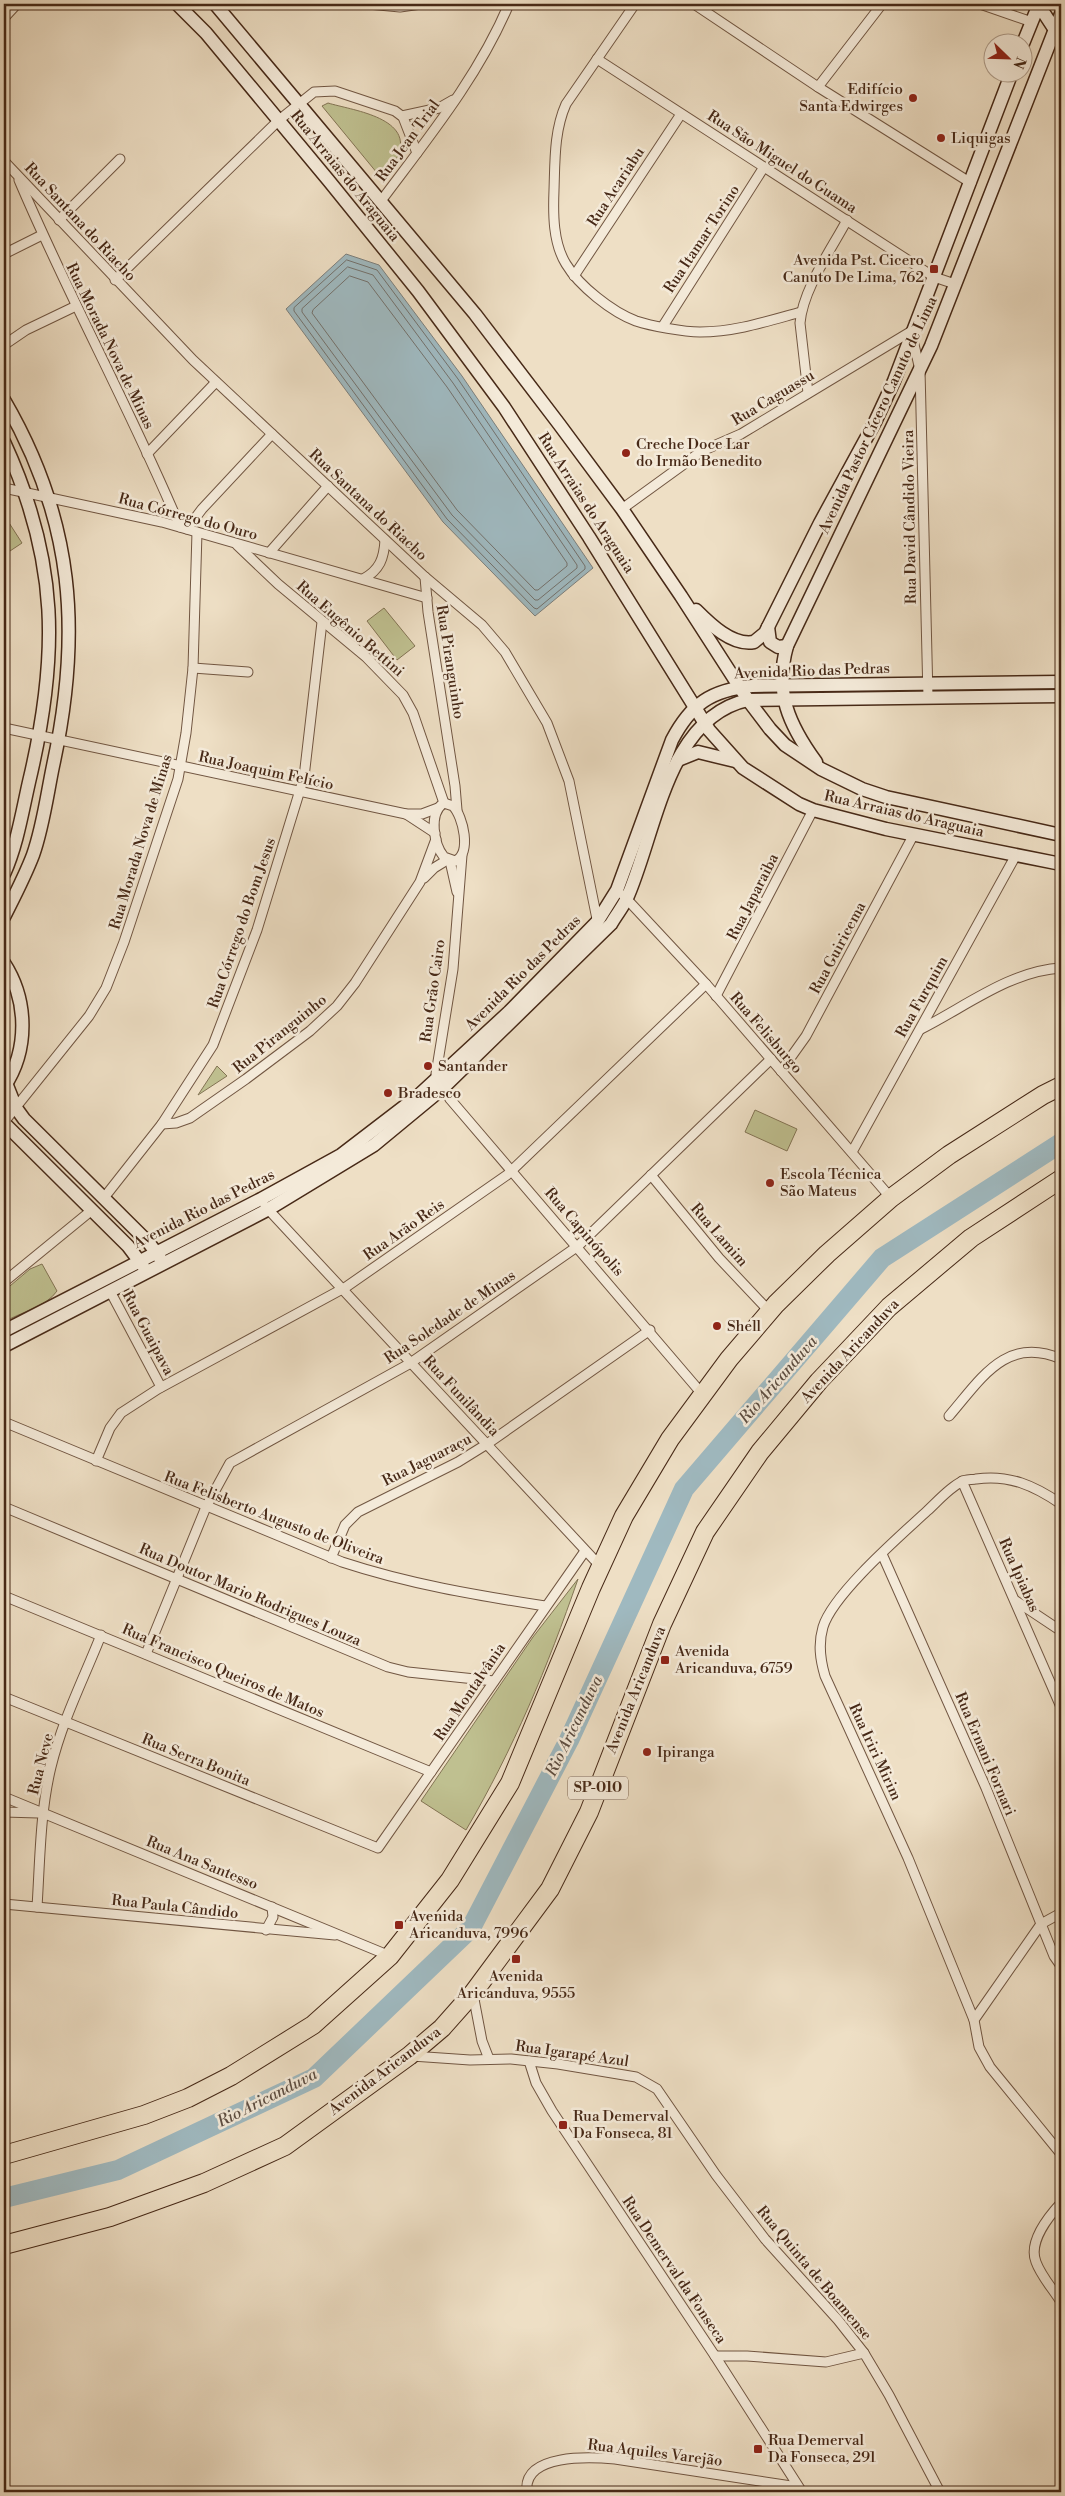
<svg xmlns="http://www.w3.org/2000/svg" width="1065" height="2496" viewBox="0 0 1065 2496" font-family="'Libre Bodoni',serif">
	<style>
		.green { fill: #bfc090; stroke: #837454 }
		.water { fill: #9fb9c0; stroke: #7c7f7c }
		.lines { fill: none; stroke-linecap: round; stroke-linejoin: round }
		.shore { stroke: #73716c; stroke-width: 1 }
		.river { stroke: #9fb9c0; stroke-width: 20 }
		.street-casing { stroke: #715642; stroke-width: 11 }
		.secondary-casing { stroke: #472917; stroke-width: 15 }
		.highway-casing { stroke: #472917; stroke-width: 20 }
		.street { stroke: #f4ead9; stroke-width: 9 }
		.secondary { stroke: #f4ead9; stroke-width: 12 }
		.highway { stroke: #eedfc5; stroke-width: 18 }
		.poi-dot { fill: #8f2418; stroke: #f4ead9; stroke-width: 2 }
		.labels { text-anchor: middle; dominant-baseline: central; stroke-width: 5; stroke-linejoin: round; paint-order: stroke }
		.shield { fill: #f4ead9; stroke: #7b6351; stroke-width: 1 }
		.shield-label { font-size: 14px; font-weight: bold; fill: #472917 }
		.poi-label { font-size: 15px; fill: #472917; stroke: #f4ead9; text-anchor: start }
		.street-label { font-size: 15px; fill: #472917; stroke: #f4ead9 }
		.water-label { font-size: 16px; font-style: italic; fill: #5d4d41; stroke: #f4ead9 }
	</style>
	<rect width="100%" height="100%" fill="#eedfc5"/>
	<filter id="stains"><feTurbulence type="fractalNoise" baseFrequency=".004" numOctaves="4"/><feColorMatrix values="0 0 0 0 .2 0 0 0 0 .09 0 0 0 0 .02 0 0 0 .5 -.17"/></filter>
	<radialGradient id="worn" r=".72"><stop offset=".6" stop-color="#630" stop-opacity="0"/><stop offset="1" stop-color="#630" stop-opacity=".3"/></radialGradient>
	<!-- green -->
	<g class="green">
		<path d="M328,103C351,110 411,117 399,153C396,162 387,171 382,179L322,106Z"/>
		<polygon points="4,515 22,543 4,555"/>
		<polygon points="384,608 415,646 397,660 367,621"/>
		<polygon points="217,1066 227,1076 198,1095"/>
		<polygon points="755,1110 797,1129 787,1151 745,1132"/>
		<path d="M42,1264L57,1291C46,1307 21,1312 4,1322V1291L30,1269Z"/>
		<path d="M578,1579C548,1666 513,1750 466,1830L421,1801L533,1637Z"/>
	</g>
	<!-- water -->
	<polygon class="water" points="346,254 379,265 462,376 593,568 535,616 443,522 286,309"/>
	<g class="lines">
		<!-- shore -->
		<g class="shore">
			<polygon points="347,260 377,270 458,379 585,566 585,569 537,609 534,608 447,519 294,311 294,308"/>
			<polygon points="348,267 373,275 453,383 577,565 577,568 538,600 535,600 452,515 302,312 302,309"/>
			<polygon points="350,276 368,282 447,387 567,563 567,566 538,590 535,590 457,510 312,313 313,310"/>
		</g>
		<!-- river -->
		<polyline class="river" points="4,2198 118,2170 314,2078 471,1928 569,1740 684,1489 882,1258 1061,1143"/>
		<defs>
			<g id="street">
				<polyline points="368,4 400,7 421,4"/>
				<path d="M635,4L566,104C554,131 555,161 554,190C553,214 553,243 566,264C579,286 612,312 636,321C651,326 684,332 700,332C735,332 768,321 801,312"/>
				<polyline points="694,4 818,87 971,183"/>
				<polyline points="980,4 1032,22"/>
				<polyline points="4,18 17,4"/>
				<polyline points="1055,30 1061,48"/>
				<polyline points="597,59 934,277 955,284"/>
				<polyline points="818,87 882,4"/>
				<polyline points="402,116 439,108 453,100"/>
				<polyline points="4,161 193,360 425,577 482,625 505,652 547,723 569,781 598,924"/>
				<path d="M19,180C69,298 131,410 180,527"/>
				<path d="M381,201C428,138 478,77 509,4"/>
				<polyline points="59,220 120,159"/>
				<polyline points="4,254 42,235"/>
				<polyline points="574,276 681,114"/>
				<polyline points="115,280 279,120 314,92 335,91 395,111 403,117 417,153"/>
				<polyline points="663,326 764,167"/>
				<polyline points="912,336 920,370 928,697"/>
				<polyline points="4,345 26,330 76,306"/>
				<path d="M808,393L800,323C803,289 831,250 847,220"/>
				<polyline points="147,454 216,382"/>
				<polyline points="4,488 162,522 427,598"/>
				<polyline points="622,509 702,451 741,434 915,329"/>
				<polyline points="187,529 202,509 272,434"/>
				<polyline points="237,545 278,584 366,657 403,695 413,713 444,803"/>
				<polyline points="269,553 328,486"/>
				<polyline points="425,577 428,612 455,786 457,810"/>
				<path d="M363,579C380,570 384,558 385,540"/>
				<polyline points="193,668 248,672"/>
				<polyline points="4,728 406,814 422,814 438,808"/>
				<path d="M444,803L453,806C463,816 472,854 455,861L444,857C434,845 428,813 444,803Z"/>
				<polyline points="406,814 435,833"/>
				<polyline points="462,855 453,969 436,1074 450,1099 703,1395"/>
				<polyline points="450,861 457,892"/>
				<polyline points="424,878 434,868 447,860"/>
				<polyline points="623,895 706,984 891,1198"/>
				<polyline points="716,996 813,810"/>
				<path d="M921,1029C965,1007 1010,971 1061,968"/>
				<polyline points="781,1071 806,1036 914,834"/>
				<polyline points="4,1122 89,1016 106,988 124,942 178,779 186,733 193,668 197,532"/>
				<polyline points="162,1124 176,1123 190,1118 246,1079 310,1031 337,1006 355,983 420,882 436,839"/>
				<polyline points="852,1152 1016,855"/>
				<polyline points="651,1175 719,1258 769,1311"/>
				<polyline points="103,1199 162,1124 213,1045 257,930 304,777 322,622"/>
				<polyline points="265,1206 601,1567"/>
				<polyline points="4,1282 92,1210"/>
				<polyline points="110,1291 161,1387"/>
				<path d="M949,1416C981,1379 1006,1335 1061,1359"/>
				<path d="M4,1422L342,1562C409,1584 475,1595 545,1606"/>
				<polyline points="96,1461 110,1428 121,1413 158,1389 346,1287 507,1175 706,984"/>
				<polyline points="962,1481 1061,1707"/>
				<path d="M1061,1504C1035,1486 1009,1474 976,1479C972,1480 965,1479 961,1482C949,1488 937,1502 927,1511C900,1536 833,1594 823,1627C818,1644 820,1659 825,1676L908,1858L974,2020L979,2047L990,2067L1061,2154"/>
				<polyline points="4,1507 388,1667 408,1672 494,1681"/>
				<polyline points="882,1554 986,1788 1054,1956 1061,1966"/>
				<polyline points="331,1558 345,1525 358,1512 458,1462 487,1444 650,1330"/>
				<polyline points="4,1596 431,1772"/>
				<polyline points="1016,1601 1061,1631"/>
				<polyline points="146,1654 206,1507 230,1463 409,1364 578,1246 771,1059"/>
				<polyline points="4,1697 378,1848 585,1551"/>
				<polyline points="4,1797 390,1956"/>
				<polyline points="4,1812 38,1813"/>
				<polyline points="4,1904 335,1935"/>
				<path d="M37,1907C40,1861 40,1812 51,1767C62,1721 84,1678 101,1635"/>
				<polyline points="266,1930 273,1917 272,1907"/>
				<polyline points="473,1994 482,2041 489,2059"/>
				<polyline points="974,2020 1041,1924 1061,1913"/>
				<polyline points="412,2056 470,2060 511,2059 558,2064 636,2077 657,2089 716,2175 765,2239 838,2320 864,2353 889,2395 940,2492"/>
				<polyline points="529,2061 536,2083 552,2111 715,2356 802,2492"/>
				<path d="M1061,2203C1049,2216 1028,2242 1036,2262C1041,2276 1053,2289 1061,2302"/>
				<polyline points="715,2356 747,2356 826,2362 864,2353"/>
				<path d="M527,2492C522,2453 591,2457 615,2459L798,2487"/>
			</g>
			<g id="secondary">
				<polyline points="177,4 206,33 329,181 418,291 504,407 589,537 709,730 743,768 799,804 813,810 886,829 1061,864"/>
				<polyline points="215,4 475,314 559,424 622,509 681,596 748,700 770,729 785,745 821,769 862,789 886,797 1061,835"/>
				<polyline points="1038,4 1055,30"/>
				<polyline points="1022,46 1039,4"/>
				<path d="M4,400C74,520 82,633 53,766C47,795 43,827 33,855C25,876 14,897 4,917"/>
				<path d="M4,442C59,561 59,656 29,782C22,813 17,845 4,874"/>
				<path d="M696,610C710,624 732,646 754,642L765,633L820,523L875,422L894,381L1012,72"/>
				<polyline points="768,627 770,642 778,647 787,646"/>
				<polyline points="678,760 698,752 735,761"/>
				<path d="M816,762C789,725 774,692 787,646L931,346L1061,14"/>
				<path d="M4,963C28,1000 29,1050 4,1087"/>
				<polyline points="6,1083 16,1108 24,1119 149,1243 160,1258"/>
				<polyline points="4,1123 128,1246 143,1266"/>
				<path d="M4,1331L261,1199L341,1155L418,1096L509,1012L597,922L617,890L672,740C691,704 711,690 752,686L1061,682"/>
				<path d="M4,1346L267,1210L374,1145L443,1088L611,924C616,915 623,907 627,898C656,833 667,717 748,700L1061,696"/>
			</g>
			<g id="highway">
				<polyline points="4,2155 144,2115 188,2098 231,2076 313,2025 390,1956 450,1880 510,1783 591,1588 624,1516 670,1439 729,1359 776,1304 827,1254 891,1198 949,1155 1043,1095 1061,1086"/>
				<polyline points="4,2245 110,2217 204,2183 285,2146 409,2056 442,2028 473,1993 550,1889 589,1812 662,1624 705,1532 760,1452 819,1381 889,1307 971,1238 1061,1179"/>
			</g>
		</defs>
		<!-- street casing -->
		<use href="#street" class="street-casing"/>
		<!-- secondary casing -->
		<use href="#secondary" class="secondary-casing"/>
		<!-- highway casing -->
		<use href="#highway" class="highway-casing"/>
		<!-- street -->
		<use href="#street" class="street"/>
		<!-- secondary -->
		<use href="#secondary" class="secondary"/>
		<!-- highway -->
		<use href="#highway" class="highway"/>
	</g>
	<!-- markers -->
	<g class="poi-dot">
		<circle cx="913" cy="98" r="5"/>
		<circle cx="941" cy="138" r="5"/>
		<rect x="929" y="264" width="10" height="10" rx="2.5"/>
		<circle cx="626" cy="453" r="5"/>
		<circle cx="428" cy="1066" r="5"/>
		<circle cx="388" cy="1093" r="5"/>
		<circle cx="770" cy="1183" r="5"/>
		<circle cx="717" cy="1326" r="5"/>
		<rect x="660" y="1655" width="10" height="10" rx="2.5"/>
		<circle cx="647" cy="1752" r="5"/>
		<rect x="394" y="1920" width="10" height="10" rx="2.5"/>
		<rect x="511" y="1954" width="10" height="10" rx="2.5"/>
		<rect x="558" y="2120" width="10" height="10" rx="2.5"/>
		<rect x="753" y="2444" width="10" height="10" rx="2.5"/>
	</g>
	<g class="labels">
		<!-- shield labels -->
		<rect class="shield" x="568" y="1776.5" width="60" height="23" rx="4"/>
		<g class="shield-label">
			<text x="598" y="1788">SP-010</text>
		</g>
		<!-- poi labels -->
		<g class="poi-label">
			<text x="903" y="89" text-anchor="end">Edifício<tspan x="903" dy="17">Santa Edwirges</tspan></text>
			<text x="951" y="138">Liquigas</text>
			<text x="924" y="260" text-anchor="end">Avenida Pst. Cicero<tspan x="924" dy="17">Canuto De Lima, 762</tspan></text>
			<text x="636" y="444">Creche Doce Lar<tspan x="636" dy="17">do Irmão Benedito</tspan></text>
			<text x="438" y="1066">Santander</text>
			<text x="398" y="1093">Bradesco</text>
			<text x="780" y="1174">Escola Técnica<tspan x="780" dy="17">São Mateus</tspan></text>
			<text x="727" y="1326">Shell</text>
			<text x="675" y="1651">Avenida<tspan x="675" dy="17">Aricanduva, 6759</tspan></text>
			<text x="657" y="1752">Ipiranga</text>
			<text x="409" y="1916">Avenida<tspan x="409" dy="17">Aricanduva, 7996</tspan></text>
			<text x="516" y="1976" text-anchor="middle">Avenida<tspan x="516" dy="17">Aricanduva, 9555</tspan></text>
			<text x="573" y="2116">Rua Demerval<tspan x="573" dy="17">Da Fonseca, 81</tspan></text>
			<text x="768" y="2440">Rua Demerval<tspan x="768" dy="17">Da Fonseca, 291</tspan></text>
		</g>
		<!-- street labels -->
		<g class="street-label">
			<text transform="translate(408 141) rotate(-54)">Rua Jean Trial</text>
			<text transform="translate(782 162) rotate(33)">Rua São Miguel do Guama</text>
			<text transform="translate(345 176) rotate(51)">Rua Arraias do Araguaia</text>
			<text transform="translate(616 187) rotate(-57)">Rua Acariabu</text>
			<text transform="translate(80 222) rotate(47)">Rua Santana do Riacho</text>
			<text transform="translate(702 239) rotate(-57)">Rua Itamar Torino</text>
			<text transform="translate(110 346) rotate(64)">Rua Morada Nova de Minas</text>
			<text transform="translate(773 398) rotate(-31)">Rua Caguassu</text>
			<text transform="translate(878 415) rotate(-65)">Avenida Pastor Cícero Canuto de Lima</text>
			<text transform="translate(586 503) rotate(57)">Rua Arraias do Araguaia</text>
			<text transform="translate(368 505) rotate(43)">Rua Santana do Riacho</text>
			<text transform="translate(188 517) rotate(15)">Rua Córrego do Ouro</text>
			<text transform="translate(910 517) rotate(-91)">Rua David Cândido Vieira</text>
			<text transform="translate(350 629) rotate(41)">Rua Eugênio Bettini</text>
			<text transform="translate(450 662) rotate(81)">Rua Piranguinho</text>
			<text transform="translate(812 671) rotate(-2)">Avenida Rio das Pedras</text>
			<text transform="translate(266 771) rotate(12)">Rua Joaquim Felício</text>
			<text transform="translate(904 814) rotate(13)">Rua Arraias do Araguaia</text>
			<text transform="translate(141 842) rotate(-73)">Rua Morada Nova de Minas</text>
			<text transform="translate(753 897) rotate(-63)">Rua Japaraiba</text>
			<text transform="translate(242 923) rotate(-71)">Rua Córrego do Bom Jesus</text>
			<text transform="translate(838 948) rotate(-62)">Rua Guiricema</text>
			<text transform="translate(523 973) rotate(-45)">Avenida Rio das Pedras</text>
			<text transform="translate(433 991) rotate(-82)">Rua Grão Cairo</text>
			<text transform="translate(922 997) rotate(-61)">Rua Furquim</text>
			<text transform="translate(766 1033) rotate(49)">Rua Felisburgo</text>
			<text transform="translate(280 1034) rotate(-39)">Rua Piranguinho</text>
			<text transform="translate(204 1209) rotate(-27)">Avenida Rio das Pedras</text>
			<text transform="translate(404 1230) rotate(-35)">Rua Arão Reis</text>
			<text transform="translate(584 1232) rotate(49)">Rua Capinópolis</text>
			<text transform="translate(719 1235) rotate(49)">Rua Lamim</text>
			<text transform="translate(450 1317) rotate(-34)">Rua Soledade de Minas</text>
			<text transform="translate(148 1333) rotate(62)">Rua Guaipava</text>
			<text transform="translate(850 1351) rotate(-47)">Avenida Aricanduva</text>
			<text transform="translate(461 1396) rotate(47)">Rua Funilândia</text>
			<text transform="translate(427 1460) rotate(-27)">Rua Jaguaraçu</text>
			<text transform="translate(274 1518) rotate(21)">Rua Felisberto Augusto de Oliveira</text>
			<text transform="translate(1019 1575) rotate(66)">Rua Ipiabas</text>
			<text transform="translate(250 1595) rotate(23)">Rua Doutor Mario Rodrigues Louza</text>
			<text transform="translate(223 1671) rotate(23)">Rua Francisco Queiros de Matos</text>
			<text transform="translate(636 1690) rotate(-68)">Avenida Aricanduva</text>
			<text transform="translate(470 1692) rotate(-56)">Rua Montalvânia</text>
			<text transform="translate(875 1752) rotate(65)">Rua Iriri Mirim</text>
			<text transform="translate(985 1754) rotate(67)">Rua Ernani Fornari</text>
			<text transform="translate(196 1760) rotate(22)">Rua Serra Bonita</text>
			<text transform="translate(41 1764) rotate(-76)">Rua Neve</text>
			<text transform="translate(202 1863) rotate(22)">Rua Ana Santesso</text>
			<text transform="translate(175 1907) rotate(6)">Rua Paula Cândido</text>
			<text transform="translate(572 2054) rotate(8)">Rua Igarapé Azul</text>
			<text transform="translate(385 2071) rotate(-37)">Avenida Aricanduva</text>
			<text transform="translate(674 2270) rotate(56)">Rua Demerval da Fonseca</text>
			<text transform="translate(814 2273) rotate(50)">Rua Quinta de Boamense</text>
			<text transform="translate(655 2453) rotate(7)">Rua Aquiles Varejão</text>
		</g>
		<!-- water labels -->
		<g class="water-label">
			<text transform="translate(778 1380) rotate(-49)">Rio Aricanduva</text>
			<text transform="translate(574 1726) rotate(-64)">Rio Aricanduva</text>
			<text transform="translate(267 2098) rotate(-27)">Rio Aricanduva</text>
		</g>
	</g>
	<!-- margin -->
	<rect width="1065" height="2496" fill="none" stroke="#eedfc5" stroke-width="20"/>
	<rect x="5" y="5" width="1055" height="2486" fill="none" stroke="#472917" stroke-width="2.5"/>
	<rect x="10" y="10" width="1045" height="2476" fill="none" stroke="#472917"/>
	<!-- north arrow -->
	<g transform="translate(1008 58) rotate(113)"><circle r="24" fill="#f4ead9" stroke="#af9d8b"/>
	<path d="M0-4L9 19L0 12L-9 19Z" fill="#8f2418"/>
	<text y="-8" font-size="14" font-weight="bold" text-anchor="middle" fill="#472917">N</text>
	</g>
	<rect width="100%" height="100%" filter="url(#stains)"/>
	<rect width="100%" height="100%" fill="url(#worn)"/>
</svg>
